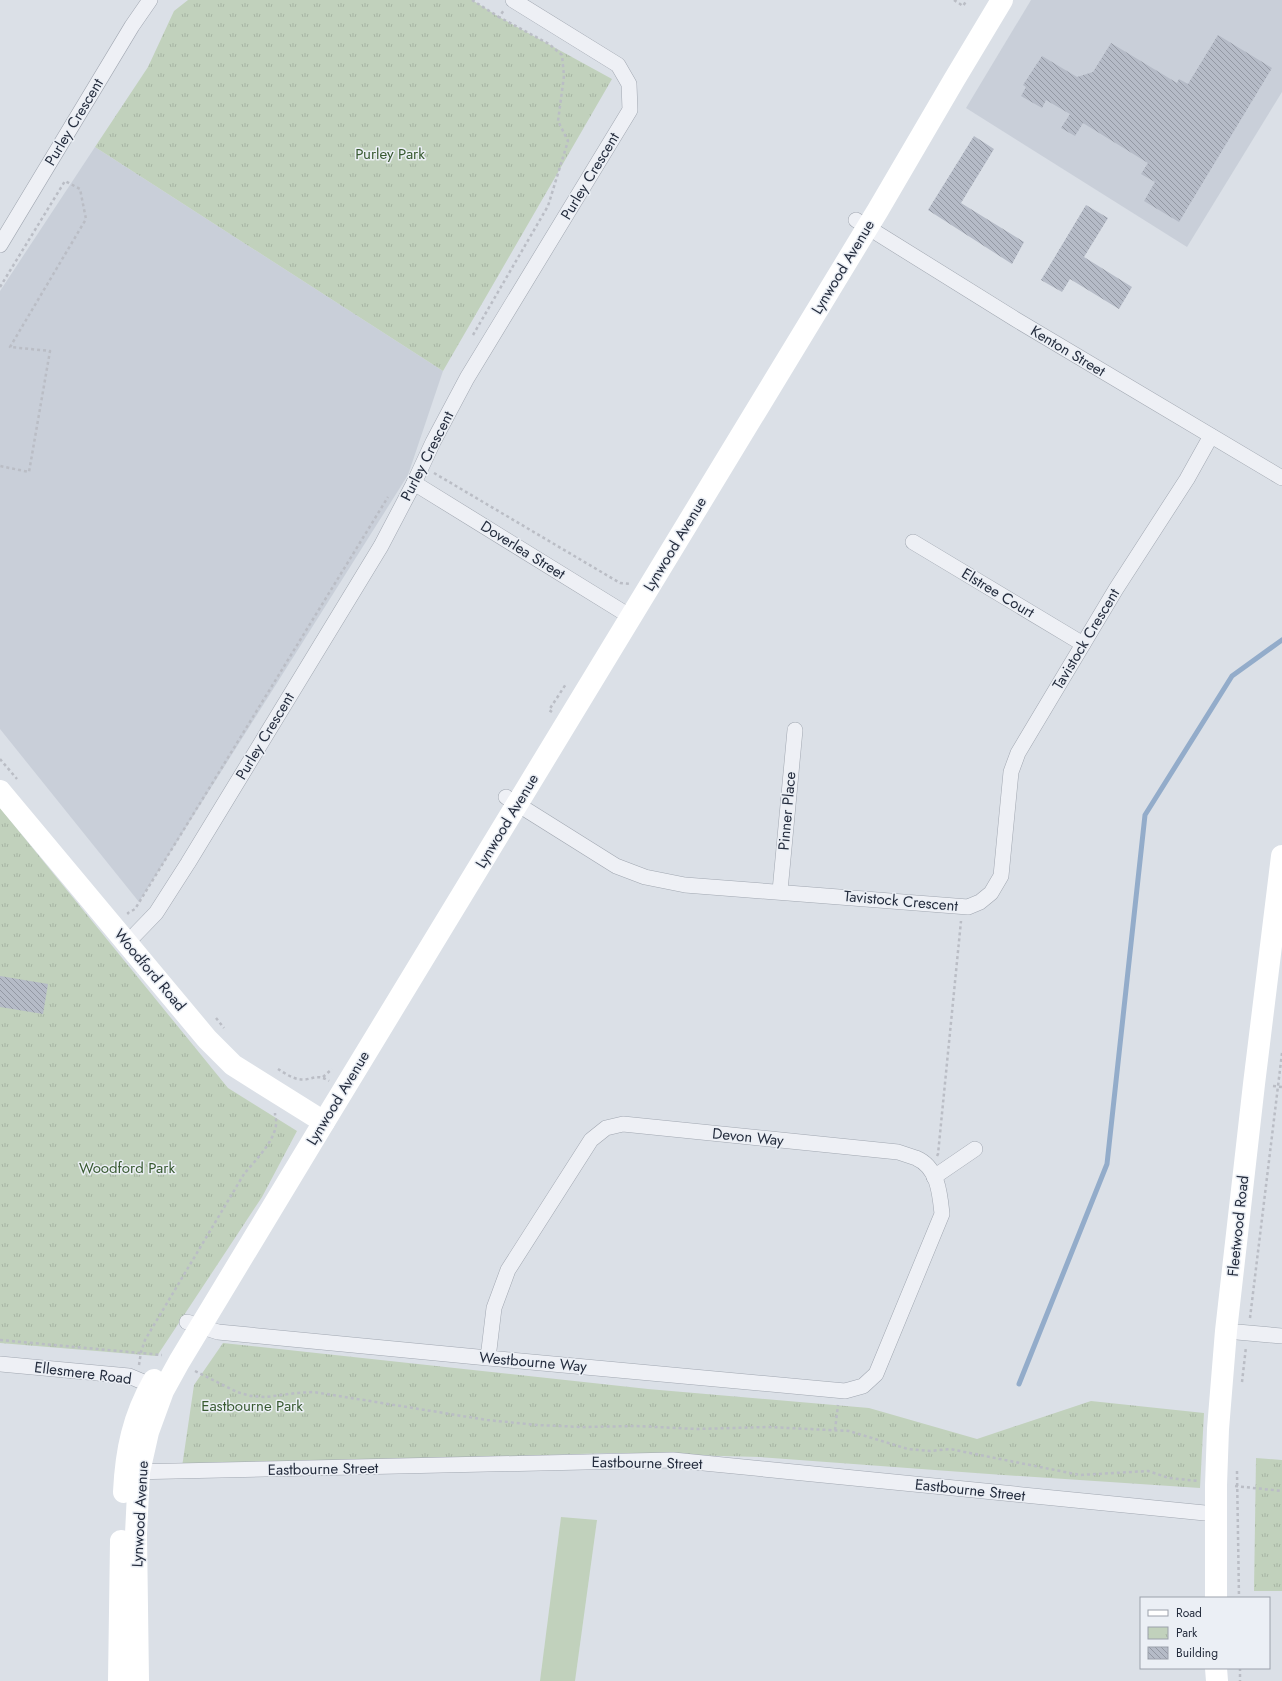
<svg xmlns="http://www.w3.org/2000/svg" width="1282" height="1681" viewBox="0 0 1282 1681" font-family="Jost,sans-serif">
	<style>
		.built { fill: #c9cfd9 }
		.grass { fill: #c1d1bc }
		.park { fill: url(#park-tufts) }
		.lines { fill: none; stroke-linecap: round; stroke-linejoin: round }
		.stream { stroke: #93acca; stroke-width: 5 }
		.building { fill: url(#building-back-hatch) }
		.street-casing { stroke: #a1a7b1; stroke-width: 16 }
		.path { stroke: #babdc5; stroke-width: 2.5; stroke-dasharray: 3 3; stroke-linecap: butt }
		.street { stroke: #eef0f5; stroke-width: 15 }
		.secondary { stroke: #fff; stroke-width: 22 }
		.labels { text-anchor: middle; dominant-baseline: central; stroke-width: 3; stroke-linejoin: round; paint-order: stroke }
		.street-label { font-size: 15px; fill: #252d3e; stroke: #ebeff5 }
		.park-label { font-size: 15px; fill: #385a31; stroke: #ebeff5 }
	</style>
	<defs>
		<pattern id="park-tufts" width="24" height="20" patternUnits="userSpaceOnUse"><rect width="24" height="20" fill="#c1d1bc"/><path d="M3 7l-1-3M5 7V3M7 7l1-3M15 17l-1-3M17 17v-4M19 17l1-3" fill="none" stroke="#a6b4a3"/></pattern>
		<pattern id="building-back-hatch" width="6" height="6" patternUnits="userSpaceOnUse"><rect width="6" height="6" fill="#b5bbc7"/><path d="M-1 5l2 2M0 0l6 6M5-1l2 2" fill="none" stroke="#9398a3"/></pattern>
	</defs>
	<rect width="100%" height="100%" fill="#dbe0e7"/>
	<!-- built -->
	<g class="built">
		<polygon points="1031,0 1282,0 1282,92 1187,247 966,108"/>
		<polygon points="95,147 443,371 408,475 139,902 0,729 0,291"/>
	</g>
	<!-- grass -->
	<polygon class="grass" points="561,1517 597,1520 575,1681 540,1681"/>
	<!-- park -->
	<g class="park">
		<polygon points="188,0 472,0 499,17 612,79 443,371 95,147 148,67 174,11"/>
		<polygon points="0,808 228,1088 297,1131 262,1197 157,1356 0,1343"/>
		<polygon points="223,1343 648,1389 869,1408 977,1439 1091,1401 1204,1413 1200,1488 989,1474 760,1457 611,1453 182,1467 194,1385"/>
		<polygon points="1256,1458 1282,1460 1282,1591 1254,1591"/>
	</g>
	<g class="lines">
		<!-- stream -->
		<polyline class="stream" points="1019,1384 1107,1164 1145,815 1232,676 1282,640"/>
	</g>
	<!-- building -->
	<g class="building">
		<polygon points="1218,35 1272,68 1179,222 1144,201 1155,182 1141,174 1148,163 1083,123 1075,136 1061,128 1070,114 1046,100 1042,108 1021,96 1026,87 1023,85 1042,56 1077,77 1093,72 1111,43 1177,83 1179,79 1188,84"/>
		<polygon points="974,136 994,149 961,203 1024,242 1012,264 928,210"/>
		<polygon points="1086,205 1108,218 1084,257 1132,287 1119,309 1070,279 1062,292 1041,280"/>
		<polygon points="0,976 48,984 43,1014 0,1007"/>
	</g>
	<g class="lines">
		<defs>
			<g id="street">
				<polyline points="856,220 1015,319 1282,478"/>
				<polyline points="0,245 132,26 150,0"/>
				<polyline points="414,483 631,617"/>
				<polyline points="913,542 1083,644"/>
				<polyline points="506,797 616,866 645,877 685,885 968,907 980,902 991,893 1001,876 1011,772 1018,753 1116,589 1187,479 1211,436"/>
				<polyline points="780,891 795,730"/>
				<polyline points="127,943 156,913 188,863 381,546 414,483 433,442 467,378 630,110 629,84 618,65 513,0"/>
				<polyline points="934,1177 975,1149"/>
				<path d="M187,1322L218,1332L488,1358L845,1391L863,1386L876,1374L942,1214C940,1194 938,1167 916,1158C910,1156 904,1154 898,1152L623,1124L606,1128L591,1140L508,1270L494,1308L488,1358"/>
				<polyline points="1226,1331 1282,1336"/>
				<polyline points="0,1364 129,1376 160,1389"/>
				<polyline points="130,1472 673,1460 1215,1514"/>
			</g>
		</defs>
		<!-- street casing -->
		<use href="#street" class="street-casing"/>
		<!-- path -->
		<g class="path">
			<polyline points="472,0 499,17 504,10"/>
			<polyline points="954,0 963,6 967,0"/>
			<polyline points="0,287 65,181 80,189 86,219 10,347 50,351 29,472 0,466"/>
			<polyline points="473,335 548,206 568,141 558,121 564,76 562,55 549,44 499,17"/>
			<polyline points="434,473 620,583 631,584"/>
			<polyline points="552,712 549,710 566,684"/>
			<polyline points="0,759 17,779"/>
			<polyline points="129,914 128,913 135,909 388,497"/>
			<polyline points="216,1018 224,1028"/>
			<path d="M278,1069C284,1073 292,1078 298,1079C311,1082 315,1072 329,1081"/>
			<polyline points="323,1077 332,1069"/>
			<polyline points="1273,1086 1282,1087"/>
			<polyline points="937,1156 938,1154 961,921"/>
			<polyline points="1250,1318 1282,1053"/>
			<polyline points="0,1340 162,1355"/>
			<path d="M139,1365L141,1352L145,1340L244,1174C254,1162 274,1142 276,1125C277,1121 275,1117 275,1113"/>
			<polyline points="195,1371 237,1392 251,1396 266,1397 296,1393 314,1392 487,1420 537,1425 582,1427 636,1426 697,1429 768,1427 849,1431 908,1449 930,1451 950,1449 1080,1475 1148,1471 1169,1478 1198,1481"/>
			<polyline points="1242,1382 1246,1347"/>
			<polyline points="835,1430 838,1405"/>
			<polyline points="1237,1471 1239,1598"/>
			<polyline points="1235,1486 1282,1491"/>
			<polyline points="1240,1668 1240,1681"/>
		</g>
		<!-- street -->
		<use href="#street" class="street"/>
		<!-- secondary -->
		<g class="secondary">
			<polyline points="0,791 207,1039 233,1065 324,1122"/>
			<path d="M124,1492C126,1450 133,1417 154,1380"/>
			<polyline points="1216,1598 1216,1485 1218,1429 1226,1331 1254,1084 1282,856"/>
			<polyline points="1216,1668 1217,1681"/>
			<polyline points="119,1681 121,1541"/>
			<polyline points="138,1681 136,1534 139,1472 148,1432 163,1391 179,1362 324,1122 878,210 954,80 1002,0"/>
		</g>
	</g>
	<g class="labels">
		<!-- street labels -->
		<g class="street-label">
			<text transform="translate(74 122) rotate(-59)">Purley Crescent</text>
			<text transform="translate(590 176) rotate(-59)">Purley Crescent</text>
			<text transform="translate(843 267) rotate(-59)">Lynwood Avenue</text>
			<text transform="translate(1068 351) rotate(31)">Kenton Street</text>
			<text transform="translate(427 456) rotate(-63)">Purley Crescent</text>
			<text transform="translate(675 544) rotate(-59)">Lynwood Avenue</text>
			<text transform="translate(523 550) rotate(32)">Doverlea Street</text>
			<text transform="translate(998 593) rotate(31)">Elstree Court</text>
			<text transform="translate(1086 639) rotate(-59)">Tavistock Crescent</text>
			<text transform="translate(265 736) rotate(-59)">Purley Crescent</text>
			<text transform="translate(787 811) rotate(-85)">Pinner Place</text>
			<text transform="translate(507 821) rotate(-59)">Lynwood Avenue</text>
			<text transform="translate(901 901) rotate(5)">Tavistock Crescent</text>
			<text transform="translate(150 970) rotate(50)">Woodford Road</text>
			<text transform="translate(338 1098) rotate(-59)">Lynwood Avenue</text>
			<text transform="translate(748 1137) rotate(6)">Devon Way</text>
			<text transform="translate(1238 1226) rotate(-84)">Fleetwood Road</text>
			<text transform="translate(533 1362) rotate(5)">Westbourne Way</text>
			<text transform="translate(83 1373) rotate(7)">Ellesmere Road</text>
			<text transform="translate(647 1463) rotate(1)">Eastbourne Street</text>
			<text transform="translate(323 1469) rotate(-1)">Eastbourne Street</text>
			<text transform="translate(970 1490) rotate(6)">Eastbourne Street</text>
			<text transform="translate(140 1514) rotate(-87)">Lynwood Avenue</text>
		</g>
		<!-- park labels -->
		<g class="park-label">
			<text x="390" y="154">Purley Park</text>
			<text x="127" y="1168">Woodford Park</text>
			<text x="252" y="1406">Eastbourne Park</text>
		</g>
	</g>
	<!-- legend -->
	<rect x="1140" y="1597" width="130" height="72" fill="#ebeff5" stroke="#9ca1ac"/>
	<rect x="1148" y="1610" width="20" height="6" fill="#ffffff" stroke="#9ca1ac"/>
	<text x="1176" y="1617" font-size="12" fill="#252d3e">Road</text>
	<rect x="1148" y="1627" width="20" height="12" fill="url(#park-tufts)" stroke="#9ca1ac"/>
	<text x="1176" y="1637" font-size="12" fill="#252d3e">Park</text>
	<rect x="1148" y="1647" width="20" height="12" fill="url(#building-back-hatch)" stroke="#9ca1ac"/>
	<text x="1176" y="1657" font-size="12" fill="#252d3e">Building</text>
</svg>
